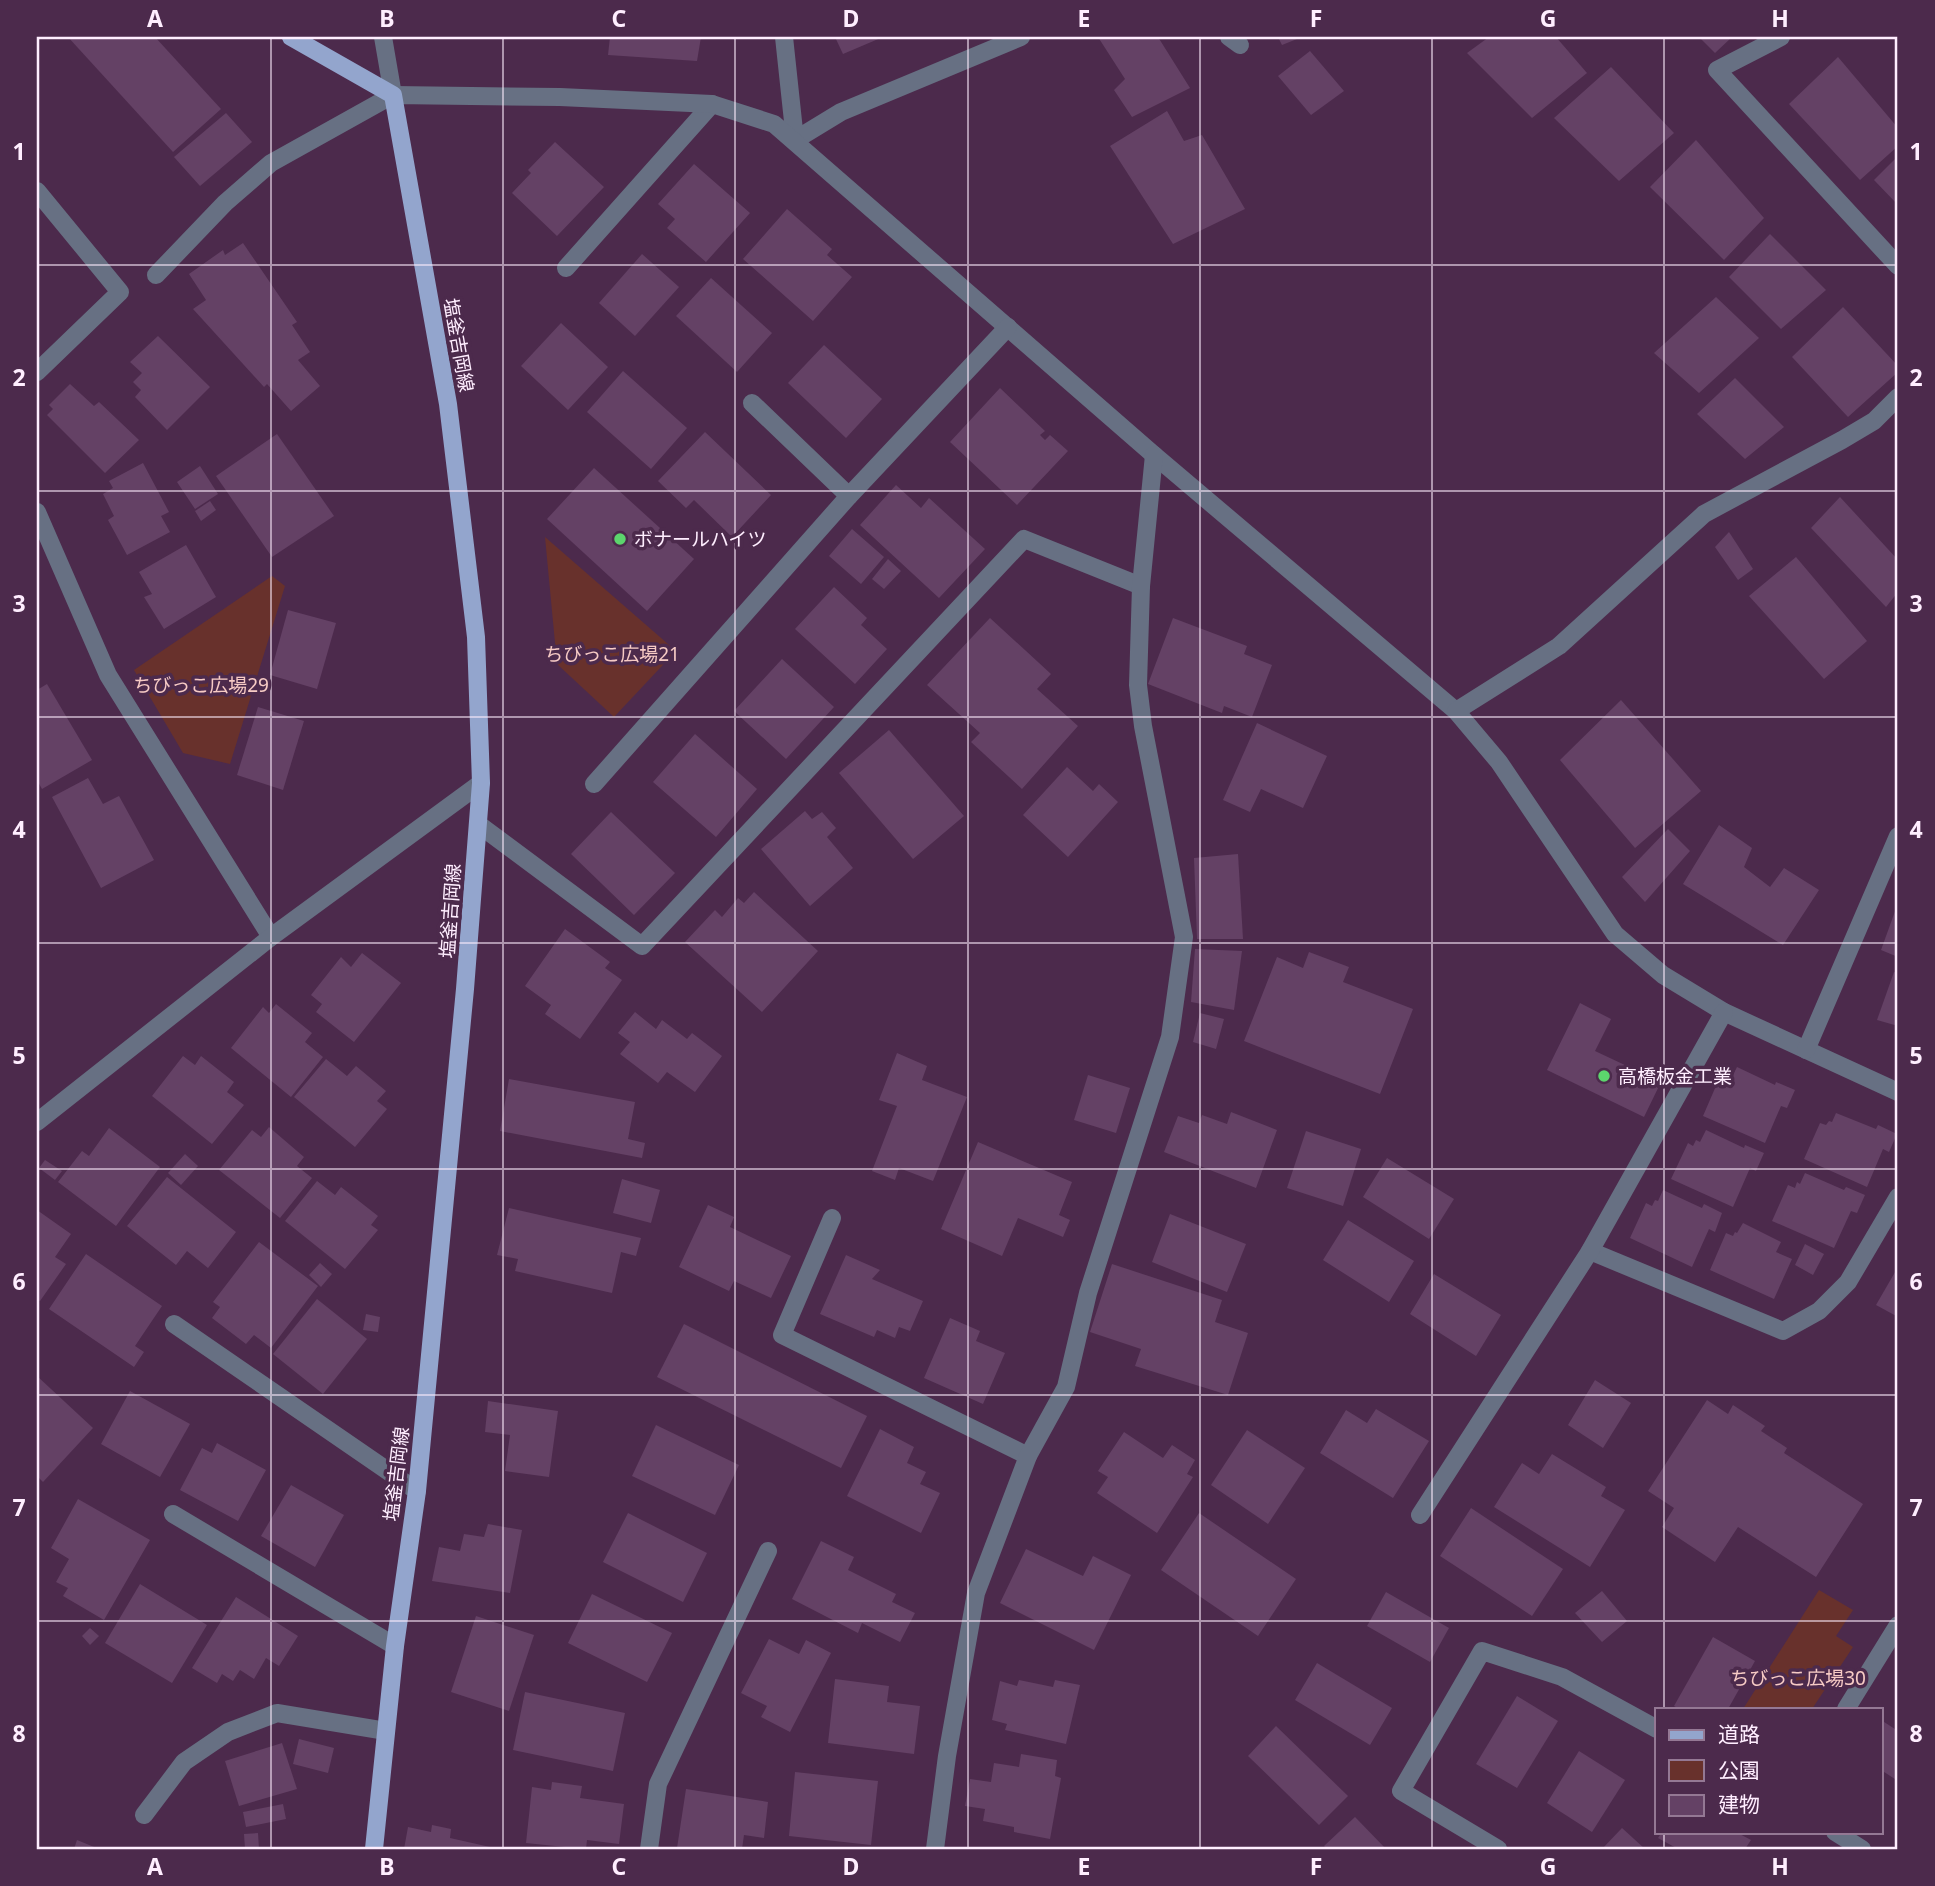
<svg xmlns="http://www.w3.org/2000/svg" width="1935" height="1886" viewBox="0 0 1935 1886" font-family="'Noto Sans','Noto Sans JP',sans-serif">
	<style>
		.green { fill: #68312c }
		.building { fill: #644165 }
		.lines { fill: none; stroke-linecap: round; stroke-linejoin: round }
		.minor { stroke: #677083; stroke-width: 18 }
		.major { stroke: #93a5cd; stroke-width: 18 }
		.grid { fill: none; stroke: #fef; stroke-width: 2; stroke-opacity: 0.55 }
		.poi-dot { fill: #5cd56d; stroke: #4c2a4c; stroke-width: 2.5 }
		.labels { text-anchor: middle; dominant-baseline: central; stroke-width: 7; stroke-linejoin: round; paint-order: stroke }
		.street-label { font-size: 19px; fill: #fef; stroke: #4c2a4c }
		.poi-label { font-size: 19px; fill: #fef; stroke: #4c2a4c; text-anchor: start }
		.park-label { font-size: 19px; fill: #f7cbc5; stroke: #4c2a4c }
		.neatline { fill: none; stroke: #fef; stroke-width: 2.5 }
		.grid-label { font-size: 23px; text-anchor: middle; font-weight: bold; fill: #fef }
	</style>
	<rect width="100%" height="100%" fill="#4c2a4c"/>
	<!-- green -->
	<g class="green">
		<polygon points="545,537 676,651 614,717 557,664"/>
		<polygon points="272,576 285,586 230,764 183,753 134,670"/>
		<polygon points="1819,1590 1853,1610 1836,1636 1853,1647 1812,1709 1743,1709"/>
	</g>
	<!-- building -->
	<g class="building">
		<polygon points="68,37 155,37 221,109 173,152"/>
		<polygon points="610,37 701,37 697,61 608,55"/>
		<polygon points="835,37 883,37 843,54"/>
		<polygon points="1098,37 1158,37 1190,88 1132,117 1114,90 1125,79"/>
		<polygon points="1278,37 1302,37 1282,45"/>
		<polygon points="1489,37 1556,37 1587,73 1532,118 1467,53"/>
		<polygon points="1699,37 1732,37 1715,53"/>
		<polygon points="1310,51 1344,91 1311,115 1278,76"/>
		<polygon points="1838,57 1898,128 1898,146 1860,180 1789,104"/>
		<polygon points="1611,67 1674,133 1619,181 1554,118"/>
		<polygon points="1167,111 1184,141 1202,135 1245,209 1173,244 1110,146"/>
		<polygon points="226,113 252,142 200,186 174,157"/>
		<polygon points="1696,140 1764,218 1724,260 1650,187"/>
		<polygon points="555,142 604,187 557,236 512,193 531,173 528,170"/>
		<polygon points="1898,156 1898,205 1874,180"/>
		<polygon points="694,164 750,213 706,262 667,228 675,219 658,204"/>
		<polygon points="787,209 832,249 827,255 852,277 813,321 743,259"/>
		<polygon points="1770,234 1826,290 1781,329 1729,277"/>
		<polygon points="243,243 297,322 292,325 310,352 298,360 320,386 291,411 267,384 264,387 193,309 206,300 189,274 223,250 225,255"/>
		<polygon points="642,254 679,287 635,336 599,303"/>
		<polygon points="711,278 772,333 737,372 676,316"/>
		<polygon points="1716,297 1759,338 1699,393 1654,353"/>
		<polygon points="1843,307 1898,366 1898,372 1848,417 1792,357"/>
		<polygon points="561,323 608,367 568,410 521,366"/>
		<polygon points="158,336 210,387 167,430 135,397 141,390 133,382 142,373 130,362"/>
		<polygon points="824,345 882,399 846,438 788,383"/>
		<polygon points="623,371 687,428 651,469 587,412"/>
		<polygon points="1735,378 1784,427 1745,459 1697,414"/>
		<polygon points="70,384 94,406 99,402 139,440 105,473 47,415 53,409 49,405"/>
		<polygon points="1000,388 1045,431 1040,435 1045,440 1050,435 1068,451 1017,505 950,442"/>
		<polygon points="705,432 771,495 732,537 694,500 686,508 658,481"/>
		<polygon points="277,434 334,516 272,557 216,476"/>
		<polygon points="143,463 169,512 161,516 170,532 127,555 108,520 114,516 103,494 113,488 109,481"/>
		<polygon points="200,466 218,494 195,509 177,482"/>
		<polygon points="594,468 694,559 647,611 547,519"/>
		<polygon points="896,485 921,508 929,498 985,549 939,598 860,525"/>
		<polygon points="1840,497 1898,560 1898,592 1886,607 1811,528"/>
		<polygon points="210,501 216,510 201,521 195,511"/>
		<polygon points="852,529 884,557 861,584 829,556"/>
		<polygon points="1729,532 1753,569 1738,580 1715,547"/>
		<polygon points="186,545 216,597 164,629 144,597 152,594 139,572"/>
		<polygon points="1796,557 1867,641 1824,679 1749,596"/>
		<polygon points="888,559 901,571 884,589 872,579"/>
		<polygon points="834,587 867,618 861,625 887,649 855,684 795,629"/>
		<polygon points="288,610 336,623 317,689 270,675"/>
		<polygon points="990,618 1051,674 1037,689 1078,726 1022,789 971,742 980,733 927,685"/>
		<polygon points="1173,618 1247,646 1244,654 1272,665 1252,717 1224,706 1222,713 1148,684"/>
		<polygon points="782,659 834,707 786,759 734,711"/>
		<polygon points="47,684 92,760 42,789 37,780 37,690"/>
		<polygon points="1621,700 1701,791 1635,848 1560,760"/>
		<polygon points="258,707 304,721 283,790 237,775"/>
		<polygon points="1257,723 1327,756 1303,808 1261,789 1250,812 1223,800"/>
		<polygon points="889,730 964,816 913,859 839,773"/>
		<polygon points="695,734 757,789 716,837 653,782"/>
		<polygon points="1067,767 1093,791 1099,784 1118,802 1068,857 1023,815"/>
		<polygon points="88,778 103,804 119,796 154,860 101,888 52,797"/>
		<polygon points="805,811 812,819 822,812 836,828 827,837 853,868 810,906 761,849"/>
		<polygon points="611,812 675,873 634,915 571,854"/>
		<polygon points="1719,825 1752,848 1744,867 1770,887 1784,868 1819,890 1783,945 1683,884"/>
		<polygon points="1668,829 1690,851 1645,902 1622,877"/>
		<polygon points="1238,854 1243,939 1197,939 1194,858"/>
		<polygon points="754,892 818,951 762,1012 685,942 715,910 722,917 738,898 744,903"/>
		<polygon points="1898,903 1898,957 1881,950"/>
		<polygon points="565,929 610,962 605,968 622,980 580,1039 545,1014 551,1005 525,986"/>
		<polygon points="1195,949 1242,951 1234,1010 1191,1002"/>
		<polygon points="1309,952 1349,967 1343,982 1413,1009 1380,1094 1244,1041 1277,957 1303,968"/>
		<polygon points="362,953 401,983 354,1042 316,1012 322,1004 311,995 341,957 351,967"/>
		<polygon points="1894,972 1898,973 1898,1026 1877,1020"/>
		<polygon points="1580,1003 1611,1019 1595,1051 1661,1082 1644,1117 1547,1070"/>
		<polygon points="276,1004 312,1033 305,1042 323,1057 291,1097 231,1048 263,1007 269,1013"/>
		<polygon points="635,1012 656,1029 662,1020 687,1039 692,1033 722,1056 695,1092 667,1072 658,1083 620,1054 630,1042 618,1033"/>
		<polygon points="1200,1013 1224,1019 1216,1049 1193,1042"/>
		<polygon points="897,1053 927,1066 922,1080 967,1097 933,1181 899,1168 895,1180 872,1171 897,1106 879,1100"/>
		<polygon points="183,1056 195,1065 201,1056 234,1082 227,1092 244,1105 212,1144 152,1096"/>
		<polygon points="326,1059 347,1076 356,1066 386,1091 377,1101 387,1109 355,1147 294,1097"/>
		<polygon points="1737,1067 1775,1085 1776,1082 1795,1090 1787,1108 1781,1106 1765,1143 1703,1116 1719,1079 1725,1082 1728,1076 1731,1079"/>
		<polygon points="1088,1075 1130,1088 1116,1133 1074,1120"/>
		<polygon points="509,1079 635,1102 628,1139 645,1143 642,1158 500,1131"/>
		<polygon points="1231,1112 1277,1130 1256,1188 1164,1152 1178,1116 1199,1123 1202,1115 1227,1124"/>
		<polygon points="1836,1113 1876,1129 1878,1125 1897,1134 1889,1152 1883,1149 1867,1187 1804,1159 1820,1123 1826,1125 1829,1121 1832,1122"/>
		<polygon points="269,1127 304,1157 297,1166 312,1178 280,1218 219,1170 252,1130 261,1137"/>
		<polygon points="109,1128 160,1167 116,1226 58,1182 82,1151 89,1156"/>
		<polygon points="1706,1130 1744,1148 1745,1145 1764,1153 1756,1171 1750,1168 1733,1207 1671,1179 1688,1143 1693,1146 1696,1140 1700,1142"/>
		<polygon points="1306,1131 1361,1149 1343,1206 1287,1188"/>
		<polygon points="978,1142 1072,1182 1059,1215 1070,1220 1063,1237 1018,1218 1002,1256 941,1229"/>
		<polygon points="185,1154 198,1166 181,1185 168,1173"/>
		<polygon points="1387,1158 1454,1199 1429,1239 1363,1197"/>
		<polygon points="45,1160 62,1171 55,1180 39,1168"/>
		<polygon points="1805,1173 1844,1190 1846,1187 1865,1195 1857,1213 1851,1211 1834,1248 1772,1221 1788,1185 1795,1188 1797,1182 1800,1184"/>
		<polygon points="167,1177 236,1232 208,1268 187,1251 176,1265 127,1226"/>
		<polygon points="622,1179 660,1190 651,1223 613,1213"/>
		<polygon points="317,1181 335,1195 341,1187 378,1216 371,1225 378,1230 345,1269 285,1221"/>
		<polygon points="1663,1190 1702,1208 1704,1204 1722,1213 1715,1232 1709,1229 1692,1267 1630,1238 1646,1203 1652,1206 1655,1200 1658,1201"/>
		<polygon points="708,1205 734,1217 730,1227 791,1256 771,1298 734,1281 729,1291 679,1267"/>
		<polygon points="509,1208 641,1238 636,1256 621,1252 612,1293 515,1271 518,1259 497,1255"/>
		<polygon points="37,1210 71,1234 55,1257 66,1264 40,1301 37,1299"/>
		<polygon points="1170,1214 1246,1244 1227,1292 1152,1262"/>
		<polygon points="1348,1220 1414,1261 1389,1302 1323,1260"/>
		<polygon points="1743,1223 1781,1242 1776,1252 1792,1259 1774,1299 1710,1270 1726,1233 1733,1236 1735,1232 1737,1233"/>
		<polygon points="259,1242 318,1286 271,1348 254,1335 246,1344 212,1318 220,1307 213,1302"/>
		<polygon points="1805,1244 1824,1254 1813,1275 1795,1265"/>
		<polygon points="86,1254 162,1306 135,1346 144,1352 134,1367 49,1309"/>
		<polygon points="846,1255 880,1270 872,1279 923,1301 910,1331 899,1327 895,1338 877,1330 874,1337 820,1314"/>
		<polygon points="320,1263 332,1274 321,1287 309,1275"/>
		<polygon points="1112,1264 1222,1300 1215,1322 1248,1333 1228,1395 1135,1366 1141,1349 1090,1332"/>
		<polygon points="1898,1267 1898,1317 1876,1305"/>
		<polygon points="1434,1274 1501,1315 1476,1356 1410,1314"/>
		<polygon points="317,1299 367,1339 323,1394 273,1354"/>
		<polygon points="366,1314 380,1317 378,1332 363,1330"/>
		<polygon points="950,1318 980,1331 976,1341 1005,1353 983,1404 924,1378"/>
		<polygon points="684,1324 867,1416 841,1468 657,1377"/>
		<polygon points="37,1376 93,1428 43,1482 37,1476"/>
		<polygon points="1595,1380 1631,1403 1603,1448 1568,1425"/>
		<polygon points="130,1391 190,1424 160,1477 101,1444"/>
		<polygon points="1707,1400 1728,1414 1733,1405 1765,1426 1761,1431 1787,1448 1784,1453 1863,1504 1816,1577 1738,1527 1715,1562 1662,1527 1674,1508 1648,1491"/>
		<polygon points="488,1401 558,1411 549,1477 505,1471 510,1435 485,1432"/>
		<polygon points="1376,1409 1429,1441 1393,1498 1320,1453 1346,1410 1367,1423"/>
		<polygon points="656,1425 739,1465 715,1515 632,1476"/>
		<polygon points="880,1429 914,1447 907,1463 926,1472 920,1484 940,1493 921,1533 847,1496"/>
		<polygon points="1247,1430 1305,1468 1268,1524 1211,1485"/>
		<polygon points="1124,1432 1163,1458 1172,1445 1195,1460 1187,1474 1193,1477 1157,1533 1097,1493 1108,1477 1098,1471"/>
		<polygon points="217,1443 266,1470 238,1521 180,1490 202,1448 212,1453"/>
		<polygon points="1552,1454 1606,1487 1601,1496 1625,1510 1590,1567 1494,1507 1522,1463 1539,1474"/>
		<polygon points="291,1485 344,1515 315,1567 261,1536"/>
		<polygon points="78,1499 150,1540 104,1620 63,1596 68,1588 56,1582 69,1559 51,1548"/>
		<polygon points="1471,1508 1563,1569 1532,1616 1440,1556"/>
		<polygon points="628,1513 707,1553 683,1602 603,1562"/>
		<polygon points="1199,1513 1296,1579 1258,1636 1161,1570"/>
		<polygon points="488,1524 522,1530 510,1593 432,1581 439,1547 460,1551 464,1534 484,1537"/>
		<polygon points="821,1541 854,1557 848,1570 896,1594 892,1602 915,1613 900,1642 862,1623 858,1633 792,1599"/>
		<polygon points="1026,1549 1083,1576 1093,1556 1131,1575 1094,1650 1000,1603"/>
		<polygon points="140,1584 207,1625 172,1683 105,1643"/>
		<polygon points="1602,1591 1627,1621 1602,1642 1575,1613"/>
		<polygon points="1386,1592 1449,1628 1430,1662 1367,1626"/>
		<polygon points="592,1594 672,1633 647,1682 568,1643"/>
		<polygon points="236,1597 298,1636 279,1666 266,1658 254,1679 240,1670 233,1681 222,1674 217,1683 192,1668"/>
		<polygon points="476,1616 534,1635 509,1711 451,1692"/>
		<polygon points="90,1628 99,1636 90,1645 82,1636"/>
		<polygon points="1713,1637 1755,1661 1728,1709 1679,1709 1674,1706"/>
		<polygon points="769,1639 799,1654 806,1640 831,1653 790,1732 761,1717 767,1706 741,1693"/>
		<polygon points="1317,1663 1392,1708 1370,1745 1295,1700"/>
		<polygon points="835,1679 889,1686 887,1702 920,1706 914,1754 828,1743"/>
		<polygon points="1019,1680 1053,1687 1055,1680 1080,1685 1066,1744 1005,1730 1007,1724 992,1720 1000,1681 1017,1686"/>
		<polygon points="525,1692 625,1713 613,1771 513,1750"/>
		<polygon points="1517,1696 1558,1721 1517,1788 1476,1764"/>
		<polygon points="1881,1720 1898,1731 1898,1781 1881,1770"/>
		<polygon points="1276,1726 1348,1796 1319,1825 1248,1756"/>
		<polygon points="299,1739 334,1748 328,1773 293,1764"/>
		<polygon points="282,1743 297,1789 239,1806 225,1761"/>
		<polygon points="1579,1751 1625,1780 1592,1832 1547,1803"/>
		<polygon points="1021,1754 1057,1760 1055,1776 1061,1778 1050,1839 1014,1832 1014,1827 983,1821 985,1809 965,1806 970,1779 991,1782 994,1763 1019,1767"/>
		<polygon points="795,1772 878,1781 871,1845 789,1836"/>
		<polygon points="552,1782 582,1786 580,1798 624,1804 619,1844 587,1840 586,1849 584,1849 526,1843 532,1787 551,1790"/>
		<polygon points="686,1789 768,1802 764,1838 744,1835 742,1849 677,1848"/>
		<polygon points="283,1804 286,1819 246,1827 243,1812"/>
		<polygon points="1355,1817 1386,1849 1327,1849 1324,1846"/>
		<polygon points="432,1825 451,1829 450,1838 499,1849 404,1849 408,1827 431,1832"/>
		<polygon points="1622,1828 1645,1849 1602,1849"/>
		<polygon points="1662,1832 1736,1832 1751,1840 1745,1849 1678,1849 1658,1838"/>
		<polygon points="258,1833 259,1849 245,1849 244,1834"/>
		<polygon points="77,1840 99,1849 74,1849"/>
	</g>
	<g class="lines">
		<!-- minor -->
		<g class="minor">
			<polyline points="383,37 393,95"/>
			<polyline points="784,37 795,140 841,112 1021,37"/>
			<polyline points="1229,37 1240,45"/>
			<polyline points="1781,37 1717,70 1898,266"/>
			<polyline points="37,191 120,292 37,372"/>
			<polyline points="566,268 712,104"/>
			<polyline points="156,275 225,203 271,163 393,95 560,97 712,104 774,124 1154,455 1456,711 1499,762 1615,934 1663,975 1724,1012 1898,1092"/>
			<polyline points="752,403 849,496"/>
			<polyline points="37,512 108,675 271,937"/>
			<polyline points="1456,711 1559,646 1704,514 1842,440 1874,421 1898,397"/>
			<polyline points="594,784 849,496 1008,327"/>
			<polyline points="478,824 642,946 1024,539 1141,586"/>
			<polyline points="1806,1050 1898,836"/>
			<polyline points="37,1122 271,937 481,783"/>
			<polyline points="832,1218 782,1335 1028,1456"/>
			<polyline points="1590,1251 1783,1331 1819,1311 1848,1282 1898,1197"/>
			<polyline points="174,1324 417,1491"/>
			<polyline points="173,1514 395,1646"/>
			<polyline points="1420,1515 1590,1251 1724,1012"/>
			<polyline points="1846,1709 1898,1625"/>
			<polyline points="144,1815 184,1762 228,1732 277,1713 386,1731"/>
			<polyline points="1835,1832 1862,1849"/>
			<polyline points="649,1849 658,1784 768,1551"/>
			<polyline points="935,1849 947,1756 976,1593 1028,1456 1066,1387 1088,1293 1170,1037 1184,937 1143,726 1138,685 1141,586 1154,455"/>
			<polyline points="1498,1849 1401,1791 1482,1651 1562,1677 1657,1729"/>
		</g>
		<!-- major -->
		<polyline class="major" points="291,37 393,95 448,404 476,637 481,783 465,989 417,1491 395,1646 374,1849"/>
	</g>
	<!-- grid -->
	<path class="grid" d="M271,37V1849M503,37V1849M735,37V1849M968,37V1849M1200,37V1849M1432,37V1849M1664,37V1709M37,265H1898M37,491H1898M37,717H1898M37,943H1898M37,1169H1898M37,1395H1898M37,1621H1898M1664,1832V1849"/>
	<!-- markers -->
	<g class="poi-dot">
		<circle cx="620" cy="539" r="7"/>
		<circle cx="1604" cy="1076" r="7"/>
	</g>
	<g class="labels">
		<!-- street labels -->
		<g class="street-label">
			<text transform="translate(459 345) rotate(80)">塩釜吉岡線</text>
			<text transform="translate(450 911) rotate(-86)">塩釜吉岡線</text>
			<text transform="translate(396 1474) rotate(-83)">塩釜吉岡線</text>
		</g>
		<!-- poi labels -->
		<g class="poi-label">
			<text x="634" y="539">ボナールハイツ</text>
			<text x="1618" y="1076">高橋板金工業</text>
		</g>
		<!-- park labels -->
		<g class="park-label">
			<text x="612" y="654">ちびっこ広場21</text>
			<text x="201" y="685">ちびっこ広場29</text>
			<text x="1798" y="1678">ちびっこ広場30</text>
		</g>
	</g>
	<!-- border -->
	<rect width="1935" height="1886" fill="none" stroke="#4c2a4c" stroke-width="77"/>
	<!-- legend -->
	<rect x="1655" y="1708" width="228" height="126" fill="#4c2a4c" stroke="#947894" stroke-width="2"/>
	<rect x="1669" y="1730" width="35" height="10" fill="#93a5cd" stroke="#947894" stroke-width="2"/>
	<text x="1718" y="1742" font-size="21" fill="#ffeeff">道路</text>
	<rect x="1669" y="1760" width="35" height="21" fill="#68312c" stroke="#947894" stroke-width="2"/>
	<text x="1718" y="1778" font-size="21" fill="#ffeeff">公園</text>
	<rect x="1669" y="1795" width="35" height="21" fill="#644165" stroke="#947894" stroke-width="2"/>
	<text x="1718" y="1812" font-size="21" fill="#ffeeff">建物</text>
	<rect x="38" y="38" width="1858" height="1810" class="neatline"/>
	<g class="grid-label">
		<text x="155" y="27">A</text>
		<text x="387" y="27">B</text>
		<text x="619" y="27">C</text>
		<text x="851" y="27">D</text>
		<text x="1084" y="27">E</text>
		<text x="1316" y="27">F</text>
		<text x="1548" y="27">G</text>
		<text x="1780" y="27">H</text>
		<text x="19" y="160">1</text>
		<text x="1916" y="160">1</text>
		<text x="19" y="386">2</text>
		<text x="1916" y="386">2</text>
		<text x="19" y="612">3</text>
		<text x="1916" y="612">3</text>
		<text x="19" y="838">4</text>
		<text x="1916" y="838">4</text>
		<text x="19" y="1064">5</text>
		<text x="1916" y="1064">5</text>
		<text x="19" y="1290">6</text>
		<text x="1916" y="1290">6</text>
		<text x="19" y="1516">7</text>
		<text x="1916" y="1516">7</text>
		<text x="19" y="1742">8</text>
		<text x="1916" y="1742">8</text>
		<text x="155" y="1875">A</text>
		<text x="387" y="1875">B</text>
		<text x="619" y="1875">C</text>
		<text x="851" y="1875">D</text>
		<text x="1084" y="1875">E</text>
		<text x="1316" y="1875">F</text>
		<text x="1548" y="1875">G</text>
		<text x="1780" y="1875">H</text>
	</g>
</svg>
